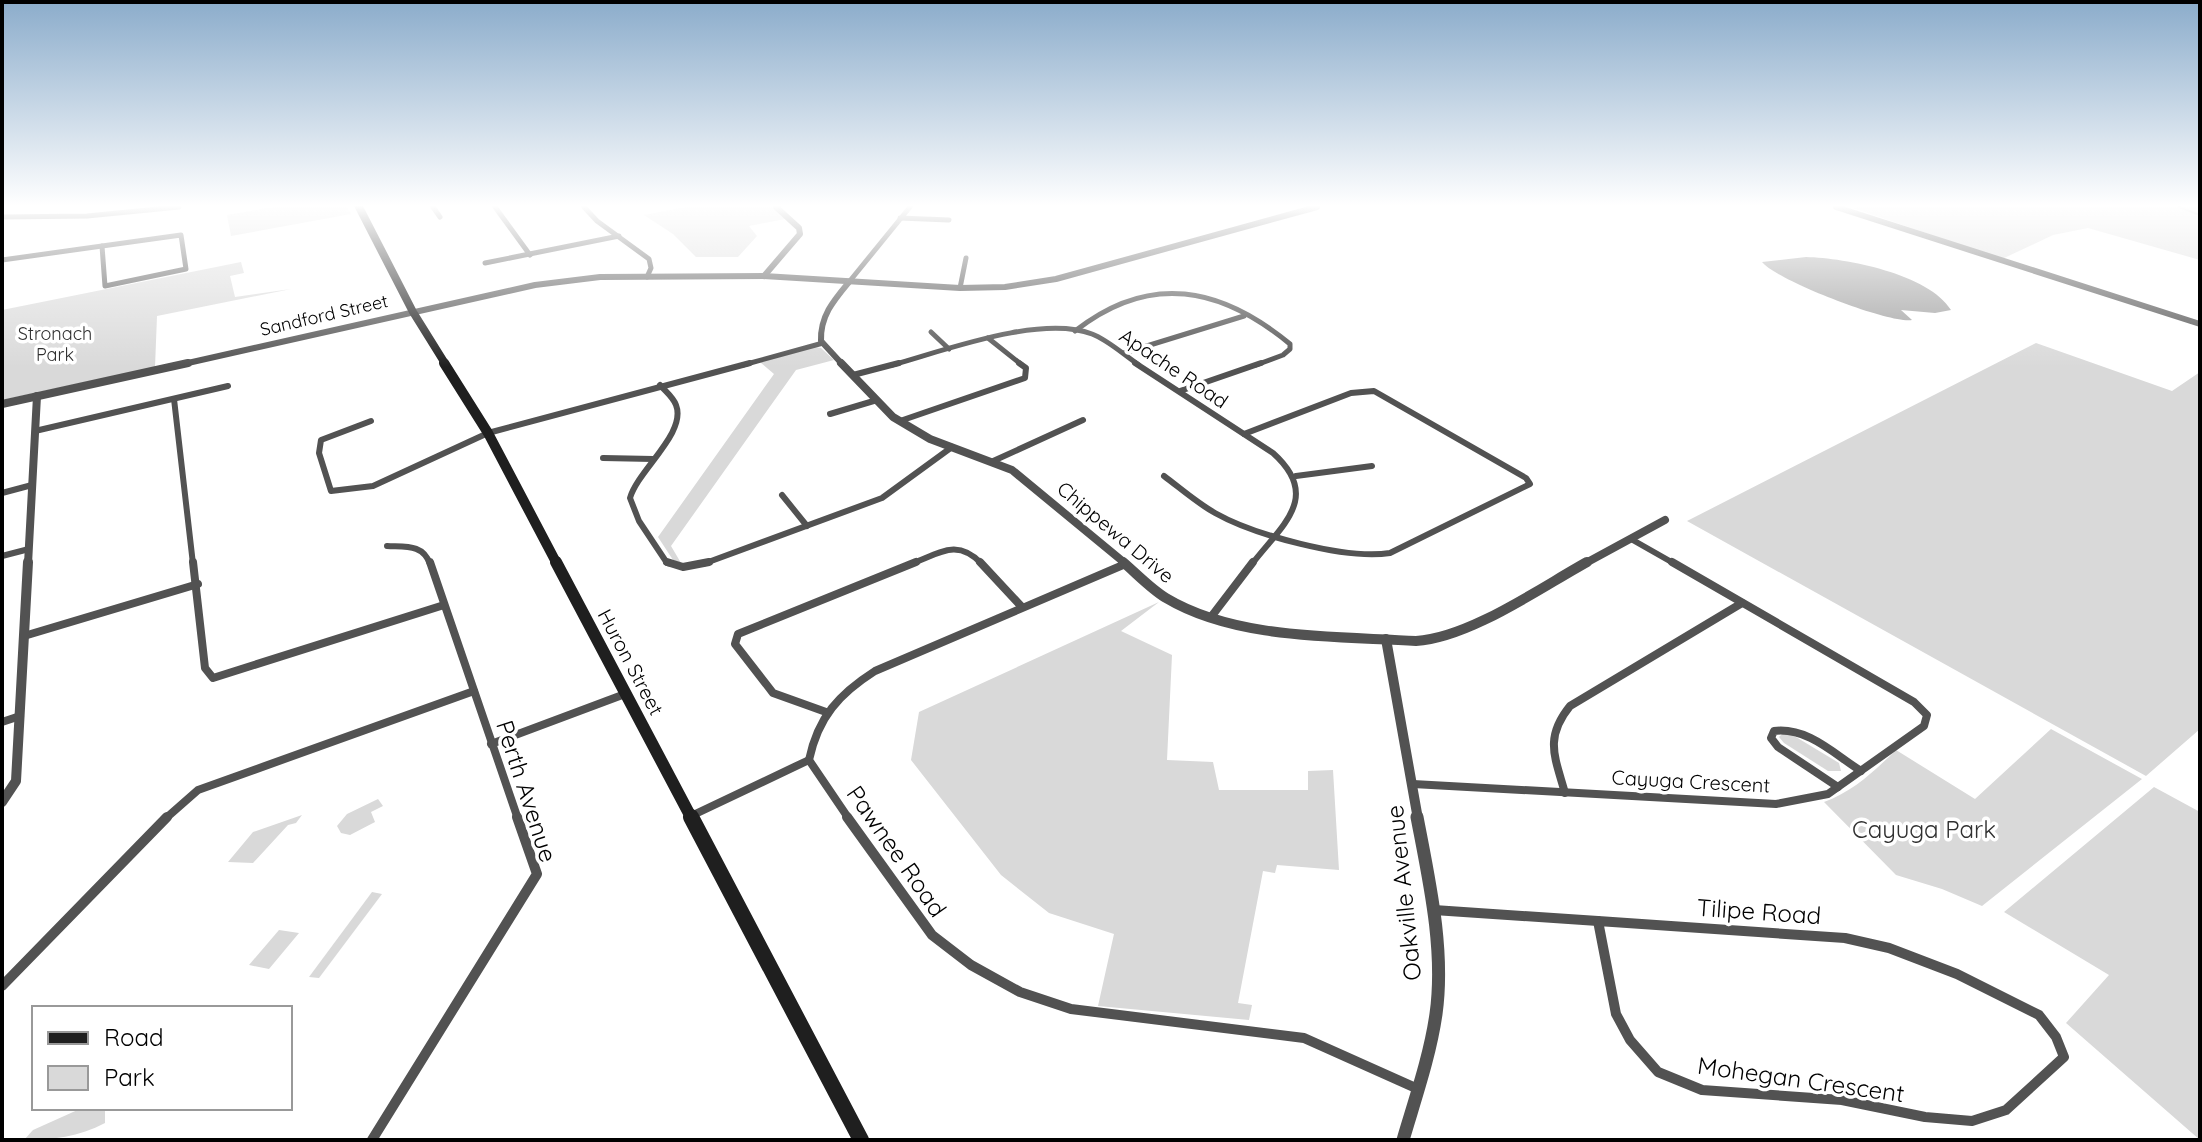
<svg xmlns="http://www.w3.org/2000/svg" width="2202" height="1142" viewBox="0 0 2202 1142" font-family="Quicksand,sans-serif">
	<style>
		.green { fill: #d9d9d9 }
		.water { fill: #a0a0a0 }
		.lines { fill: none; stroke-linecap: round; stroke-linejoin: round }
		.stream { stroke: #a0a0a0; stroke-width: 2 }
		.minor-far3 { stroke: #525252; stroke-width: 5 }
		.minor-far2 { stroke: #525252; stroke-width: 6 }
		.minor-far1 { stroke: #525252; stroke-width: 8 }
		.minor { stroke: #525252; stroke-width: 10 }
		.tertiary-far3 { stroke: #525252; stroke-width: 6 }
		.tertiary-far2 { stroke: #525252; stroke-width: 8 }
		.tertiary-far1 { stroke: #525252; stroke-width: 10 }
		.tertiary { stroke: #525252; stroke-width: 13 }
		.secondary-far3 { stroke: #1f1f1f; stroke-width: 8 }
		.secondary-far2 { stroke: #1f1f1f; stroke-width: 10 }
		.secondary-far1 { stroke: #1f1f1f; stroke-width: 12 }
		.secondary { stroke: #1f1f1f; stroke-width: 16 }
		.labels { text-anchor: middle; dominant-baseline: central; stroke-width: 7; stroke-linejoin: round; paint-order: stroke }
		.far-street-label { font-size: 18px; fill: #000; stroke: #fff }
		.far-park-label { font-size: 18px; fill: #303030; stroke: #fff }
		.street-label { font-size: 20px; fill: #000; stroke: #fff }
		.near-street-label { font-size: 24px; fill: #000; stroke: #fff }
		.near-park-label { font-size: 24px; fill: #303030; stroke: #fff }
	</style>
	<rect width="100%" height="100%" fill="#fff"/>
	<!-- green -->
	<g class="green">
		<polygon points="273,207 347,207 351,214 231,236 227,215"/>
		<polygon points="686,207 772,207 785,219 749,226 757,236 738,257 696,257 673,234 644,215"/>
		<polygon points="1856,207 2200,207 2200,260 2088,228 2053,235 2002,259 1853,208"/>
		<polygon points="241,262 244,273 230,276 235,297 291,289 157,316 155,367 2,400 2,310"/>
		<polygon points="2036,343 2172,391 2200,372 2200,729 2146,776 1687,521"/>
		<polygon points="815,347 821,348 834,360 796,370 671,546 681,563 673,560 658,537 774,374 760,362"/>
		<polygon points="1159,602 1121,631 1172,655 1167,760 1213,762 1219,790 1308,790 1308,771 1333,770 1339,870 1277,865 1275,873 1263,871 1238,1003 1252,1005 1249,1020 1098,1006 1114,934 1049,913 1001,875 911,760 919,712"/>
		<path d="M2051,729L2142,779L1982,906L1942,889L1896,875L1824,802C1854,791 1873,772 1896,750L1975,799Z"/>
		<polygon points="1783,733 1791,734 1839,763 1841,771 1828,771 1784,743 1779,737"/>
		<polygon points="2154,787 2200,812 2200,1140 2066,1023 2109,975 2004,912"/>
		<polygon points="378,799 383,806 371,812 375,822 350,835 341,833 337,826 347,814"/>
		<polygon points="302,815 296,823 288,825 253,863 228,862 253,832"/>
		<polygon points="372,892 382,894 319,978 309,977"/>
		<polygon points="279,930 299,933 269,969 249,965"/>
		<path d="M82,1108H105V1123C79,1137 52,1140 24,1140L33,1130Z"/>
	</g>
	<!-- water -->
	<path class="water" d="M1806,257C1846,258 1929,274 1951,310L1935,313L1901,310L1912,320C1889,324 1776,280 1762,262Z"/>
	<g class="lines">
		<!-- stream -->
		<polyline class="stream" points="2179,207 2200,215"/>
		<!-- minor-far3 -->
		<g class="minor-far3">
			<polyline points="433,207 440,217"/>
			<polyline points="495,207 530,255"/>
			<polyline points="584,207 597,221 649,259 651,268 647,277"/>
			<polyline points="2,217 87,216 179,207"/>
			<polyline points="900,218 949,220"/>
			<polygon points="181,235 186,269 105,286 102,246"/>
			<polyline points="2,260 102,246"/>
			<polyline points="485,263 619,236"/>
			<polyline points="849,282 910,207"/>
			<polyline points="960,288 966,258"/>
			<path d="M1075,331C1150,272 1221,287 1290,344V349L1283,355L1256,365"/>
			<polyline points="931,332 949,349"/>
			<polyline points="988,338 1022,365"/>
			<polyline points="1124,353 1244,316"/>
			<polyline points="743,365 823,343"/>
			<path d="M892,365C943,351 1041,314 1092,334C1108,340 1124,355 1139,365"/>
		</g>
		<!-- minor-far2 -->
		<g class="minor-far2">
			<path d="M1135,363L1273,453C1322,497 1282,525 1252,564"/>
			<polyline points="853,375 899,363"/>
			<path d="M660,385C665,391 673,397 676,405C687,433 638,470 630,498L639,521L667,563L673,564"/>
			<polyline points="1180,391 1261,363"/>
			<polyline points="174,399 193,564"/>
			<polyline points="830,414 877,400"/>
			<polyline points="371,421 321,440 319,453 331,491 373,486 488,433 750,363"/>
			<polyline points="900,421 1025,378 1026,368 1019,363"/>
			<polyline points="35,431 228,386"/>
			<polyline points="603,458 653,459"/>
			<polyline points="991,462 1083,420"/>
			<path d="M1164,476C1180,488 1197,503 1215,513C1254,535 1346,560 1390,553L1530,484L1526,478L1374,391L1351,393L1244,434"/>
			<polyline points="1296,476 1372,466"/>
			<polyline points="2,493 32,485"/>
			<polyline points="782,495 807,526"/>
			<polyline points="1631,539 1675,564"/>
			<path d="M387,546C406,547 423,544 430,564"/>
			<polyline points="2,556 29,549"/>
			<polyline points="703,564 882,498 952,447"/>
			<path d="M911,564C940,553 957,538 982,564"/>
		</g>
		<!-- minor-far1 -->
		<g class="minor-far1">
			<polyline points="193,562 205,668 213,678 444,605"/>
			<polyline points="430,562 518,819"/>
			<polyline points="667,562 683,567 709,562"/>
			<polyline points="980,562 1021,606"/>
			<polyline points="1211,617 1253,562"/>
			<polyline points="24,636 198,584"/>
			<polyline points="826,712 773,693 735,644 738,634 916,562"/>
			<polyline points="2,722 20,716"/>
			<polyline points="491,744 625,694"/>
			<polyline points="1413,784 1776,804 1828,794 1924,726 1927,715 1914,702 1672,562"/>
			<path d="M1838,787L1778,747L1771,738L1774,731C1808,727 1834,754 1861,771"/>
			<path d="M1565,793C1555,757 1544,738 1570,706L1742,603"/>
			<polyline points="691,816 809,760"/>
			<polyline points="165,819 198,790 474,691"/>
			<path d="M849,819L809,760C818,717 839,694 875,671L1123,565"/>
		</g>
		<!-- minor -->
		<g class="minor">
			<polyline points="847,817 932,935 971,965 1020,992 1071,1009 1304,1038 1418,1089"/>
			<polyline points="1434,910 1598,921"/>
			<polygon points="1598,921 1845,938 1889,948 1957,974 2039,1015 2056,1037 2064,1057 2006,1110 1972,1121 1925,1117 1842,1100 1702,1090 1658,1072 1630,1040 1616,1014"/>
			<polyline points="2,986 167,817"/>
			<polyline points="372,1140 537,874 517,817"/>
		</g>
		<!-- tertiary-far3 -->
		<g class="tertiary-far3">
			<polyline points="1836,207 2200,324"/>
			<polyline points="764,276 800,234 799,228 776,207"/>
			<polyline points="179,365 535,285 600,277 764,276 960,288 1005,287 1056,279 1317,207"/>
			<path d="M843,365L821,341C820,316 834,300 849,282"/>
		</g>
		<!-- tertiary-far2 -->
		<g class="tertiary-far2">
			<polyline points="841,363 893,417 930,439 1012,470 1126,564"/>
			<polyline points="2,404 188,363"/>
			<polyline points="28,564 37,396"/>
			<polyline points="1584,564 1665,520"/>
		</g>
		<!-- tertiary-far1 -->
		<g class="tertiary-far1">
			<path d="M1123,562C1137,574 1151,589 1166,598C1236,640 1337,636 1416,641C1469,638 1540,588 1587,562"/>
			<polyline points="1386,639 1418,819"/>
			<polyline points="2,802 16,781 28,562"/>
		</g>
		<!-- tertiary -->
		<path class="tertiary" d="M1403,1140C1415,1099 1430,1056 1436,1014C1445,950 1429,880 1417,817"/>
		<!-- secondary-far3 -->
		<polyline class="secondary-far3" points="359,207 413,312 446,365"/>
		<!-- secondary-far2 -->
		<polyline class="secondary-far2" points="444,363 488,433 557,564"/>
		<!-- secondary-far1 -->
		<polyline class="secondary-far1" points="556,562 692,819"/>
		<!-- secondary -->
		<polyline class="secondary" points="691,817 861,1140"/>
	</g>
	<!-- sky -->
	<linearGradient id="sky" x2="0" y2="1"><stop stop-color="#8baccb"/><stop offset="0.56" stop-color="#fff"/><stop offset="1" stop-color="#fff" stop-opacity="0"/></linearGradient>
	<rect width="2202" height="367" fill="url(#sky)"/>
	<g class="labels">
		<!-- far-street labels -->
		<g class="far-street-label">
			<text transform="translate(324 315) rotate(-13)">Sandford Street</text>
		</g>
		<!-- far-park labels -->
		<g class="far-park-label">
			<text x="55" y="333">Stronach<tspan x="55" dy="21">Park</tspan></text>
		</g>
		<!-- street labels -->
		<g class="street-label">
			<text transform="translate(1174 368) rotate(34)">Apache Road</text>
			<text transform="translate(1116 532) rotate(40)">Chippewa Drive</text>
			<text transform="translate(631 662) rotate(62)">Huron Street</text>
			<text transform="translate(1691 781) rotate(3)">Cayuga Crescent</text>
		</g>
		<!-- near-street labels -->
		<g class="near-street-label">
			<text transform="translate(527 791) rotate(72)">Perth Avenue</text>
			<text transform="translate(897 851) rotate(55)">Pawnee Road</text>
			<text transform="translate(1403 893) rotate(-96)">Oakville Avenue</text>
			<text transform="translate(1759 911) rotate(4)">Tilipe Road</text>
			<text transform="translate(1801 1079) rotate(8)">Mohegan Crescent</text>
		</g>
		<!-- near-park labels -->
		<g class="near-park-label">
			<text x="1924" y="829">Cayuga Park</text>
		</g>
	</g>
	<!-- border -->
	<rect width="2202" height="1142" fill="none" stroke="#000000" stroke-width="8"/>
	<!-- legend -->
	<rect x="32" y="1006" width="260" height="104" fill="#ffffff" stroke="#999999" stroke-width="2"/>
	<rect x="48" y="1032" width="40" height="12" fill="#1f1f1f" stroke="#999999" stroke-width="2"/>
	<text x="104" y="1046" font-size="24" fill="#000000">Road</text>
	<rect x="48" y="1066" width="40" height="24" fill="#d9d9d9" stroke="#999999" stroke-width="2"/>
	<text x="104" y="1086" font-size="24" fill="#000000">Park</text>
</svg>
